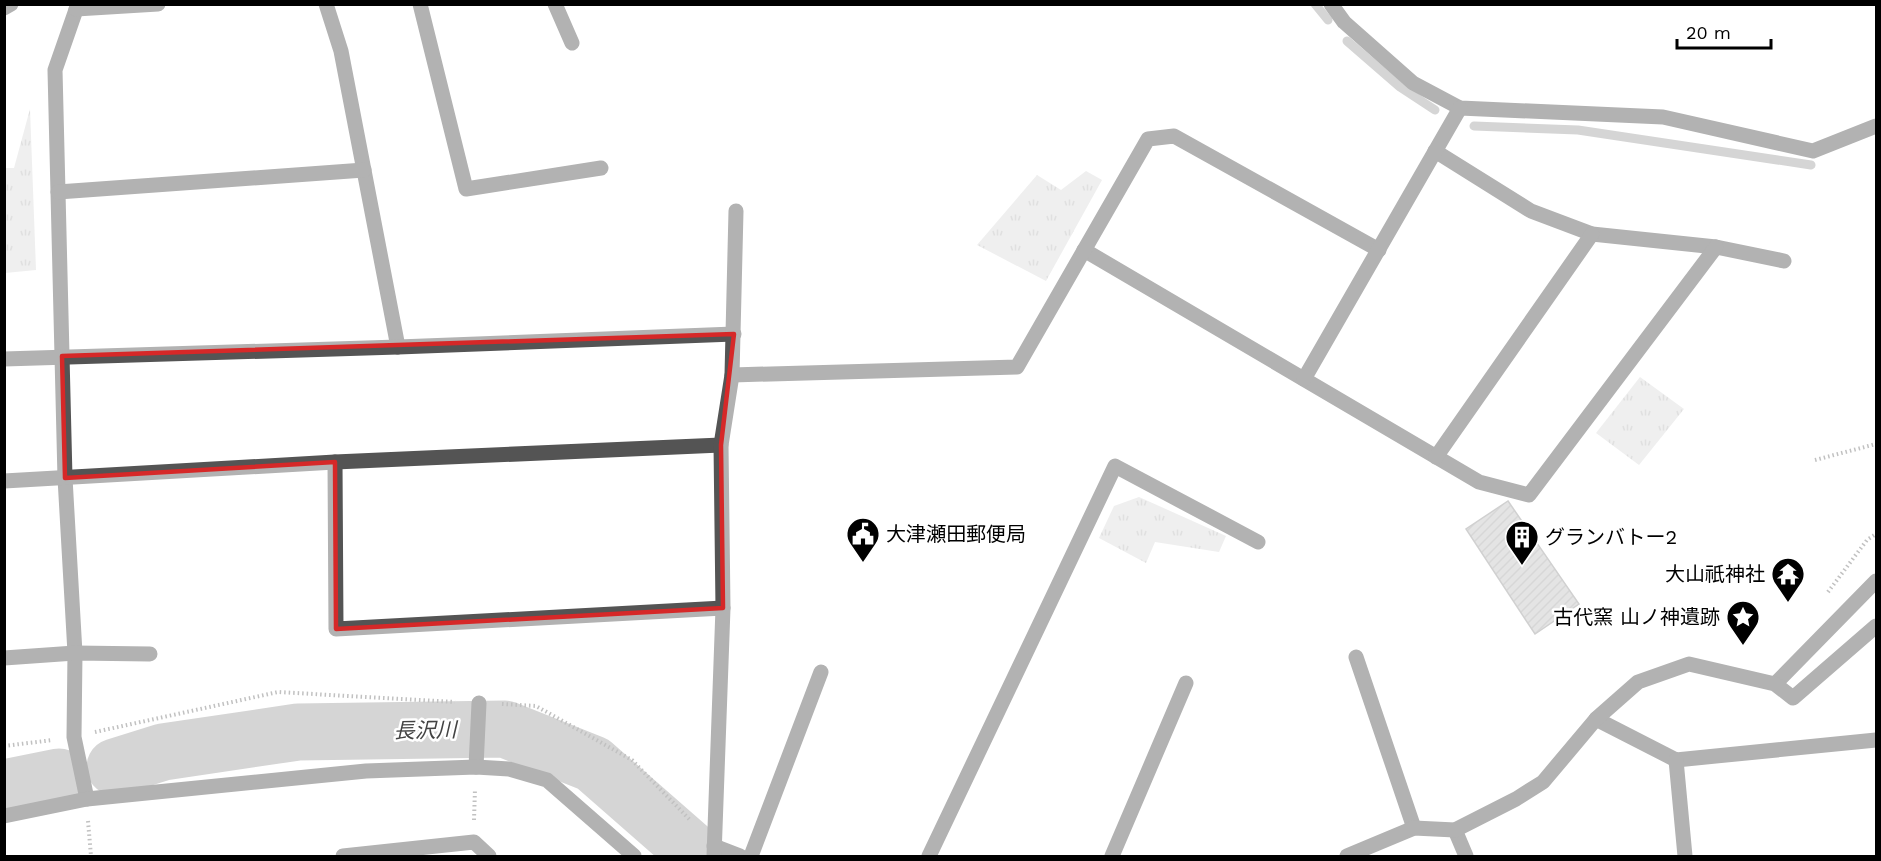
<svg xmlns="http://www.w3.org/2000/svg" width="1881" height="861" viewBox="0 0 1881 861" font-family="'Work Sans','Noto Sans JP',sans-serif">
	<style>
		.grass { fill: url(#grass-tufts) }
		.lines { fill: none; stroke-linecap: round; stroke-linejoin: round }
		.stream { stroke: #a2a2a2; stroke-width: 9 }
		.river { stroke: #a2a2a2; stroke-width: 57 }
		.building { fill: url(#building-hatch); stroke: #989898; stroke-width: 1.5 }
		.path { stroke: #767676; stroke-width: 4; stroke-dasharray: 1.5 3; stroke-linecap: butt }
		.minor { stroke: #545454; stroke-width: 15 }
		.marked { fill: none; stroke: #d62828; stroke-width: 4.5; stroke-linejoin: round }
		.labels { text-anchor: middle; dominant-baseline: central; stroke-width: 5; stroke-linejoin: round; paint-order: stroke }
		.poi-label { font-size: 20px; fill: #000; stroke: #fff; text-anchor: start }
		.water-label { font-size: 21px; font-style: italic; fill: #434343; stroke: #fff }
	</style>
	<defs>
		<pattern id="grass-tufts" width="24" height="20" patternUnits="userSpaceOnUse" patternTransform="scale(1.5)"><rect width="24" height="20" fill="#dbdbdb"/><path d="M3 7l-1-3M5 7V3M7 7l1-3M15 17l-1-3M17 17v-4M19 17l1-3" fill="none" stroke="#bababa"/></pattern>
		<pattern id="building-hatch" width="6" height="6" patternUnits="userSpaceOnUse" patternTransform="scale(1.5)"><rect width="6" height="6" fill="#c4c4c4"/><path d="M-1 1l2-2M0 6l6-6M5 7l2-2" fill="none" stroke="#a7a7a7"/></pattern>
	</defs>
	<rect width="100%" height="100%" fill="#fff"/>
	<!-- grass -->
	<g class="grass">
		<polygon points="30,109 36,270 5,273 5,168 14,168"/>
		<polygon points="1086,171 1102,180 1046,281 977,245 1037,175 1061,190"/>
		<polygon points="1640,377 1684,409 1639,465 1596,433"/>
		<polygon points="1139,497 1226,536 1219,552 1155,542 1146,563 1099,538 1114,506"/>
	</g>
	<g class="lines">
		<!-- stream -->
		<g class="stream">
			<polyline points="1315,4 1328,20"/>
			<polyline points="1347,41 1400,87 1435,110"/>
			<polyline points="1474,126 1578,130 1811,165"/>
		</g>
		<!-- river -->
		<g class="river">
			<polyline points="115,767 163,752 298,732 505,729 593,764 698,856"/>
			<polyline points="4,788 59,777"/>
		</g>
	</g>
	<!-- building -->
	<polygon class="building" points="1508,501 1579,604 1535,634 1466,529"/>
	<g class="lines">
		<!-- path -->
		<g class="path">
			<polyline points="1815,460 1876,444"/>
			<polyline points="1828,592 1867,540 1876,534"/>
			<polyline points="502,704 536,706 632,760 691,821"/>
			<polyline points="95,732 278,692 455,702"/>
			<polyline points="4,746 53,740"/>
			<polyline points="474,820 475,789"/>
			<polyline points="88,821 91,856"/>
		</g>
		<!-- minor -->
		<g class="minor">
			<polyline points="78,4 55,70 65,478 75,653 74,737 87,799"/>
			<polyline points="326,4 341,51 398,347"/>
			<polyline points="420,4 466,189 601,168"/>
			<polyline points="555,4 572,43"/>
			<polyline points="1331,4 1344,22 1413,83 1460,108 1663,117 1813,151 1876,126"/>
			<polyline points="4,8 11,4"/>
			<polyline points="76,9 158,4"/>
			<polyline points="1435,151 1531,211 1592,234 1716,247 1784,261"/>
			<polyline points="58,192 364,170"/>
			<polyline points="1084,250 1479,482 1529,495 1716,247"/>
			<polyline points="4,359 398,347 734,334"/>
			<polyline points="732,375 1017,367 1148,139 1174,136 1379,250"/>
			<polyline points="1304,379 1460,108"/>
			<polyline points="1436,457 1592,234"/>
			<polyline points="335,462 336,629 723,608"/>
			<polyline points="4,481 335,462 721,445"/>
			<polyline points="1356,657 1414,828"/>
			<polyline points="4,658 75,653 150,654"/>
			<polyline points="1775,684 1876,581"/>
			<polyline points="1596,719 1676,760 1876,740"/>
			<polyline points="1676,760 1685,856"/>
			<polyline points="476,767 479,703"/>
			<polyline points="4,816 87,799 366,771 476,767 509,769 547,780 634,856"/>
			<polyline points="1455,830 1466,856"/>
			<polyline points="714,846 740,856"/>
			<polyline points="343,856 474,842 489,856"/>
			<polyline points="714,856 723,608 721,445 732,375 736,211"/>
			<polyline points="751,856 821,672"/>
			<polyline points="929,856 1115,466 1258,542"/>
			<polyline points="1112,856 1186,683"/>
			<polyline points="1347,856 1414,828 1455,830 1516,799 1543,782 1596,719 1638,682 1689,664 1775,684 1793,698 1876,626"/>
		</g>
	</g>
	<!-- marked area -->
	<path d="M0 0H1881V861H0ZM734,334L721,445L723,608L336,629L335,462L65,478L62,356Z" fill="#fff" fill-opacity=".55" fill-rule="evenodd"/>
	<path class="marked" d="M734,334L721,445L723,608L336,629L335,462L65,478L62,356Z"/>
	<!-- icons -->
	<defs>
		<symbol id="civic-pin" viewBox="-11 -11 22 30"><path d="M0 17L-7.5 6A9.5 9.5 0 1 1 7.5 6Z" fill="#000" stroke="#fff"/><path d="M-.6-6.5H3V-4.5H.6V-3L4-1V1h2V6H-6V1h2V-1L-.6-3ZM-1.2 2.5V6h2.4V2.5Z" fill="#fff"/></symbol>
		<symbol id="building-pin" viewBox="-11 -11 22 30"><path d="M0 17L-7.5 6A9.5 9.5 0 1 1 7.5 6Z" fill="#000" stroke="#fff"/><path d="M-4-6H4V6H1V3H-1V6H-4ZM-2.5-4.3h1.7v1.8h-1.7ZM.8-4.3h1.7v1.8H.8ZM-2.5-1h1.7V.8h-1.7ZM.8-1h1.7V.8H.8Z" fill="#fff"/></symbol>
		<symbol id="temple-pin" viewBox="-11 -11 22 30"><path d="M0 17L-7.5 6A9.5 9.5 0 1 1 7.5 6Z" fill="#000" stroke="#fff"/><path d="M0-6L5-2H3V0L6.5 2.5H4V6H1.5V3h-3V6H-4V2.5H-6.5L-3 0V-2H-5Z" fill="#fff"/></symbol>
		<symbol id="sight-pin" viewBox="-11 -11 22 30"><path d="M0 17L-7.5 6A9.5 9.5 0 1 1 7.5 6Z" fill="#000" stroke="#fff"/><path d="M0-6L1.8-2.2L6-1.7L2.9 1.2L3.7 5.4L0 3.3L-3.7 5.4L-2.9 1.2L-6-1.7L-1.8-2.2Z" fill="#fff"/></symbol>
	</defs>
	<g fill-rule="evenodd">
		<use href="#civic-pin" x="844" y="515" width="38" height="52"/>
		<use href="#building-pin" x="1503" y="518" width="38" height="52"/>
		<use href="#temple-pin" x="1769" y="555" width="38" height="52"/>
		<use href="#sight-pin" x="1724" y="598" width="38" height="52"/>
	</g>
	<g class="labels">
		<!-- poi labels -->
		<g class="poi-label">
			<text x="886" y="534">大津瀬田郵便局</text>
			<text x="1545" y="537">グランバトー2</text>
			<text x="1765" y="574" text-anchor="end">大山祇神社</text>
			<text x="1720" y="617" text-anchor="end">古代窯 山ノ神遺跡</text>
		</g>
		<!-- water labels -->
		<g class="water-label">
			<text transform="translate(425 730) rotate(-1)">長沢川</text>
		</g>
	</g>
	<!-- border -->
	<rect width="1881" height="861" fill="none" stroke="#000000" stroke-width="12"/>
	<!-- scale -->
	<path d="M1677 39v9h94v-9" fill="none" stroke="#000000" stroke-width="3"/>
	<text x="1686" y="39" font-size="18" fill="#000000" stroke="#ffffff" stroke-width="4.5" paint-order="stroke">20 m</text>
</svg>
